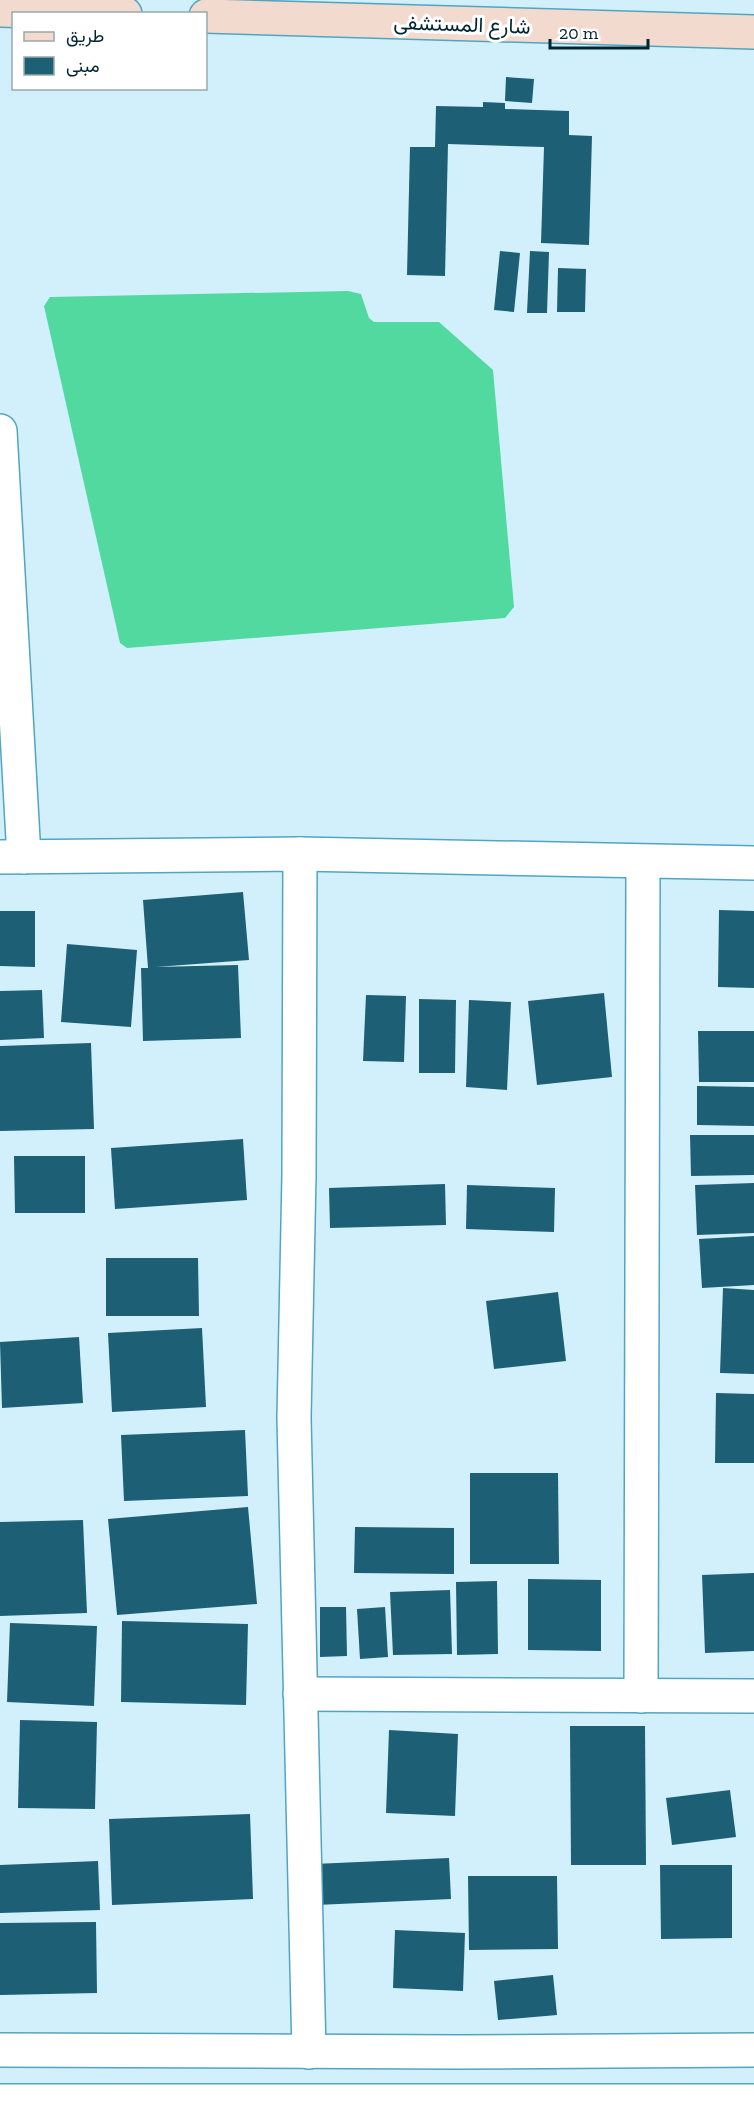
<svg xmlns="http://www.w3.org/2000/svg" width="754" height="2108" viewBox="0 0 754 2108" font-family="'Zilla Slab',Vazirmatn,serif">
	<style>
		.garden { fill: #51d9a0 }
		.building { fill: #1d5f74 }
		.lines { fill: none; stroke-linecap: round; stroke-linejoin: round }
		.street-casing { stroke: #52a5c1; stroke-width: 36 }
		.secondary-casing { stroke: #52a5c1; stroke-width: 36 }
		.street { stroke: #fff; stroke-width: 33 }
		.secondary { stroke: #f3dacf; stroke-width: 33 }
		.labels { text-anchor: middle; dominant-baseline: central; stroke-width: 6; stroke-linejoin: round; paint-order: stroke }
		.street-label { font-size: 21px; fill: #012530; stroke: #fff }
	</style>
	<rect width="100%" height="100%" fill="#d1f0fc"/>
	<!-- garden -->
	<polygon class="garden" points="348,291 361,294 369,318 374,322 439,322 493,370 514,607 505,618 127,648 120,643 44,306 50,297"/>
	<!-- building -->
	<g class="building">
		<polygon points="506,77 534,79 532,103 505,101"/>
		<polygon points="483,102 505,103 505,109 569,111 569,135 592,136 589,245 541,243 544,147 448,144 445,276 407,275 410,147 435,147 436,106 483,107"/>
		<polygon points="500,251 520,253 514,312 494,310"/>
		<polygon points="530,251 549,252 547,313 527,313"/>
		<polygon points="558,268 586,269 585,312 557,312"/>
		<polygon points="243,892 249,960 156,967 238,965 241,1038 143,1041 141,968 148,968 143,900"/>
		<polygon points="719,910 754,911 754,988 718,987"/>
		<polygon points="0,911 35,911 35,967 0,966"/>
		<polygon points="67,944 137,950 131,1027 61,1022"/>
		<polygon points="42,990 44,1038 0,1040 0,991"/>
		<polygon points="604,993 612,1077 537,1085 528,1001"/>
		<polygon points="366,995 406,996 404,1062 363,1061"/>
		<polygon points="419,999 456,1000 455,1073 419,1073"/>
		<polygon points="469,1000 511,1002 507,1090 466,1087"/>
		<polygon points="698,1031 754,1031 754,1082 699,1082"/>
		<polygon points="91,1043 94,1129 0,1131 0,1046"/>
		<polygon points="697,1086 754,1087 754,1126 697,1125"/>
		<polygon points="690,1135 754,1135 754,1175 691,1176"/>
		<polygon points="243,1139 247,1200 115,1209 111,1148"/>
		<polygon points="14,1156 85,1156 85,1213 15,1213"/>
		<polygon points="754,1183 754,1233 697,1235 695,1185"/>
		<polygon points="445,1184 446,1225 330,1228 329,1188"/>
		<polygon points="467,1185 555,1188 554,1232 466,1229"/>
		<polygon points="754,1236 754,1285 702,1288 699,1239"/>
		<polygon points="106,1258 198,1258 199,1316 106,1316"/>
		<polygon points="723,1288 754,1290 754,1374 720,1373"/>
		<polygon points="558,1292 566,1361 494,1369 486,1301"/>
		<polygon points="202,1328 206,1407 112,1412 108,1333"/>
		<polygon points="79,1337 83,1403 2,1408 0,1342"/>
		<polygon points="716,1393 754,1394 754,1463 715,1463"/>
		<polygon points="245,1430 248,1496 124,1501 121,1435"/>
		<polygon points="470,1473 558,1473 559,1564 470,1564"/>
		<polygon points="248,1507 257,1604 117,1615 108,1519"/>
		<polygon points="83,1520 87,1613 0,1616 0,1522"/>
		<polygon points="355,1527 454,1528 454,1574 354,1573"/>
		<polygon points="754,1573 754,1651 705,1653 702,1575"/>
		<polygon points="528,1579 601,1580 601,1651 528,1650"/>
		<polygon points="497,1581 498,1654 457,1655 456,1582"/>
		<polygon points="450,1590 452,1654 393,1655 390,1592"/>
		<polygon points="320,1607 346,1607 347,1656 320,1657"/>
		<polygon points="385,1607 388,1657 360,1659 357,1609"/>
		<polygon points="122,1621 248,1624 246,1705 121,1702"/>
		<polygon points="10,1623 97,1626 94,1706 7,1702"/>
		<polygon points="20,1720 97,1722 95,1809 18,1808"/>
		<polygon points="570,1726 645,1726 646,1865 571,1865"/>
		<polygon points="389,1730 458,1734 455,1816 386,1813"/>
		<polygon points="730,1790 736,1837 672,1845 666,1798"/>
		<polygon points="250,1814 253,1899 112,1905 109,1819"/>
		<polygon points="449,1858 451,1899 316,1905 314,1864"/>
		<polygon points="98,1861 100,1910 0,1913 0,1865"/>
		<polygon points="660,1865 732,1865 732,1938 661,1939"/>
		<polygon points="468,1876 557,1876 558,1949 469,1950"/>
		<polygon points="96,1922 97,1993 0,1995 0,1923"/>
		<polygon points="395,1930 465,1933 463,1991 393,1988"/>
		<polygon points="553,1975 557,2015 498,2020 494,1981"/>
	</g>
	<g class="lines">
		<defs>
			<g id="street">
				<polyline points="0,431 24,857"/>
				<polyline points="300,854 299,1175 294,1418 309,2052"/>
				<polyline points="0,857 300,854 754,863"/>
				<polyline points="300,1694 754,1696"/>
				<polyline points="641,1696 643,862"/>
				<polyline points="0,2050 458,2052 754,2050"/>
				<polyline points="0,2101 754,2101"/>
			</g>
			<g id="secondary">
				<polyline points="0,10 125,14"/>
				<polyline points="206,16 754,32"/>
			</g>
		</defs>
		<!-- street casing -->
		<use href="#street" class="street-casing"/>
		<!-- secondary casing -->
		<use href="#secondary" class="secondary-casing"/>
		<!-- street -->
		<use href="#street" class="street"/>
		<!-- secondary -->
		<use href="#secondary" class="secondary"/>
	</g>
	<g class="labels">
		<!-- street labels -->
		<g class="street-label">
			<text transform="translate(462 24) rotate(2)">شارع المستشفى</text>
		</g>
	</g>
	<!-- legend -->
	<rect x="12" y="12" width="195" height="78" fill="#ffffff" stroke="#99a8ac" stroke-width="1.5"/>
	<rect x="24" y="32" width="30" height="9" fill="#f3dacf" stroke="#99a8ac" stroke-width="1.5"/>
	<text x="66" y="42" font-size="18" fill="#012530">طريق</text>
	<rect x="24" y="57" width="30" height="18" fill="#1d5f74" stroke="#99a8ac" stroke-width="1.5"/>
	<text x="66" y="72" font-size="18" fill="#012530">مبنى</text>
	<!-- scale -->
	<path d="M550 39v9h98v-9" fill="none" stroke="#012530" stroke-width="3"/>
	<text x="559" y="39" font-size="18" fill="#012530" stroke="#ffffff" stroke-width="4.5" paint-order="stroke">20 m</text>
</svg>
